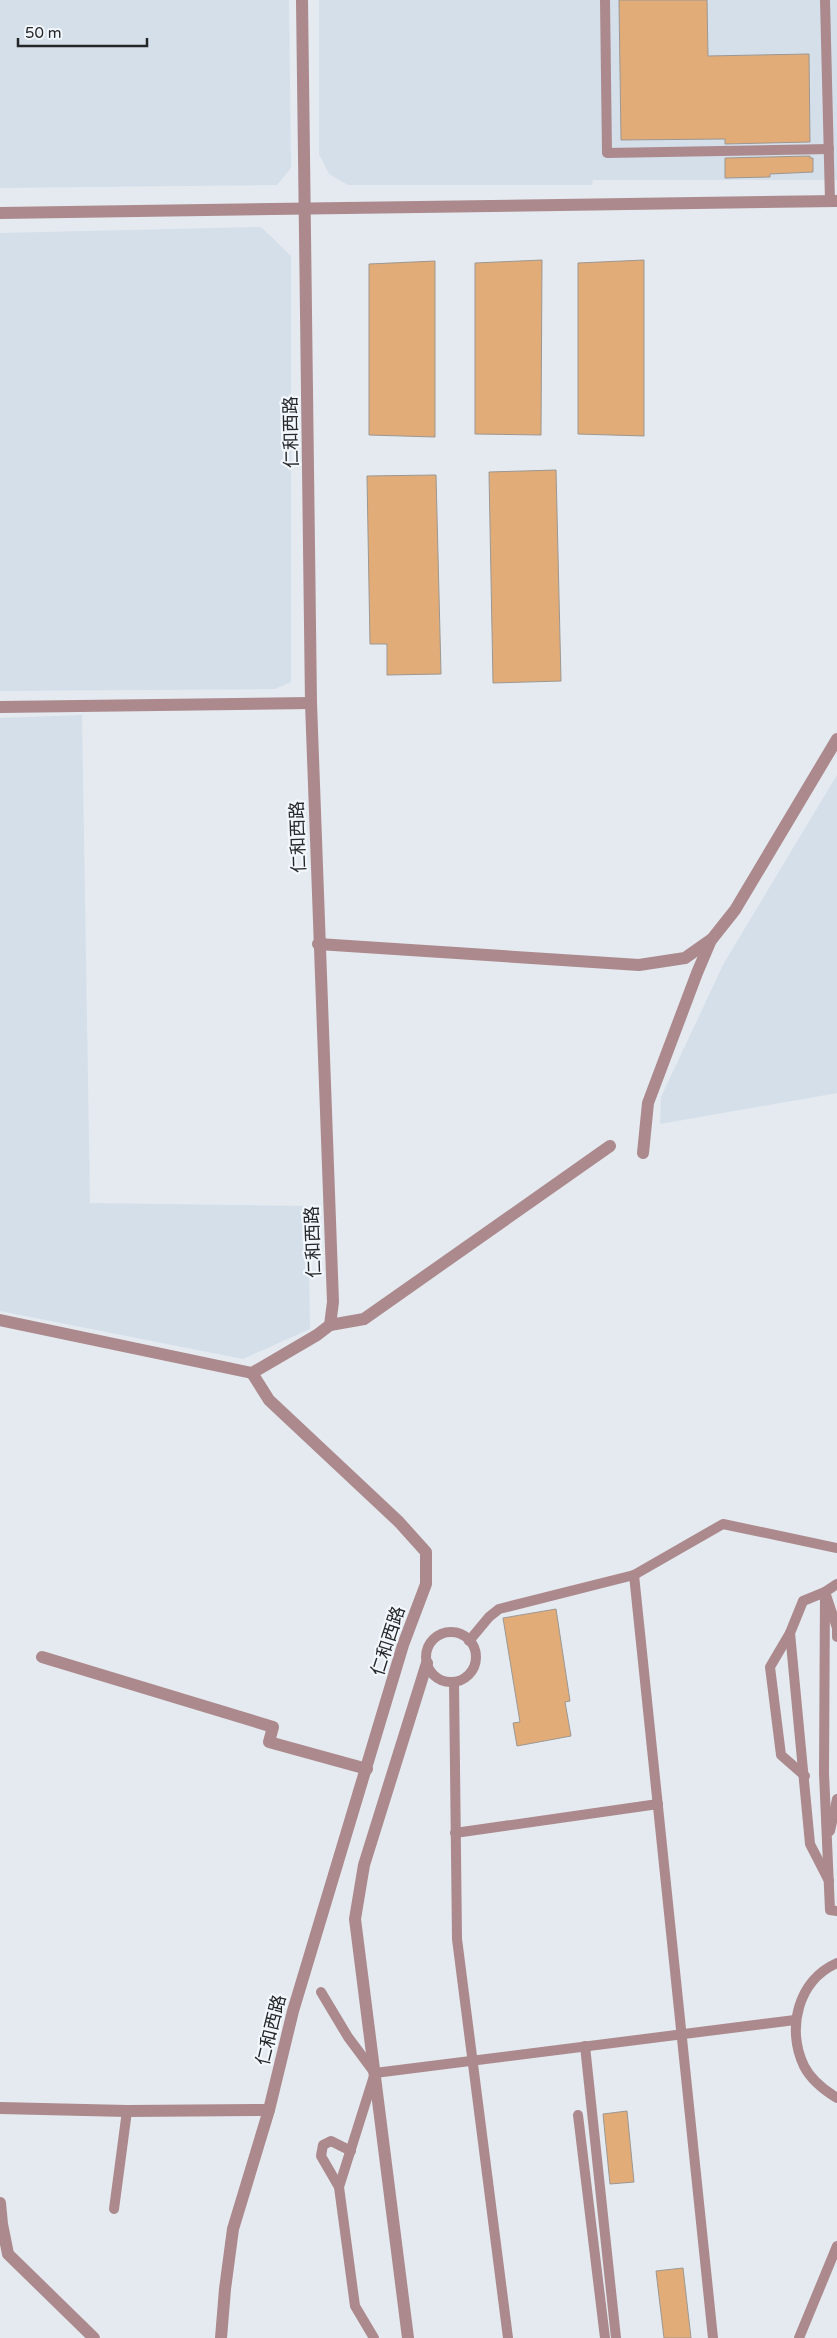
<svg xmlns="http://www.w3.org/2000/svg" width="837" height="2338" viewBox="0 0 837 2338" font-family="'Varela Round','Noto Sans SC',sans-serif">
	<style>
		.built { fill: #d4dfea }
		.building { fill: #e2ac78; stroke: #9c9792 }
		.lines { fill: none; stroke-linecap: round; stroke-linejoin: round }
		.service { stroke: #ab898d; stroke-width: 10 }
		.minor { stroke: #ab898d; stroke-width: 12 }
		.labels { text-anchor: middle; dominant-baseline: central; stroke-width: 4.5; stroke-linejoin: round; paint-order: stroke }
		.street-label { font-size: 18px; fill: #242628; stroke: #f2f7fd }
	</style>
	<rect width="100%" height="100%" fill="#e4eaef"/>
	<!-- built -->
	<g class="built">
		<polygon points="0,0 289,0 291,168 277,185 0,188"/>
		<polygon points="319,0 837,0 837,180 593,180 592,185 348,185 329,174 319,154"/>
		<polygon points="261,227 291,256 291,682 275,689 0,691 0,233"/>
		<polygon points="82,715 90,1203 308,1206 310,1329 243,1359 0,1311 0,718"/>
		<polygon points="837,775 837,1093 660,1124 661,1097 724,963"/>
	</g>
	<!-- building -->
	<g class="building">
		<polygon points="619,0 707,0 708,56 809,54 810,142 725,144 725,139 621,140"/>
		<polygon points="810,156 810,158 813,158 813,172 770,174 770,177 725,178 725,158"/>
		<polygon points="542,260 541,435 475,434 475,263"/>
		<polygon points="644,260 644,436 578,434 578,263"/>
		<polygon points="435,261 435,437 369,435 369,264"/>
		<polygon points="556,470 561,681 493,683 489,472"/>
		<polygon points="436,475 441,674 387,675 387,644 370,644 367,476"/>
		<polygon points="556,1609 570,1701 565,1702 571,1736 517,1746 513,1723 520,1722 503,1618"/>
		<polygon points="627,2111 634,2182 610,2184 603,2114"/>
		<polygon points="683,2268 691,2338 664,2338 656,2271"/>
	</g>
	<g class="lines">
		<!-- service -->
		<g class="service">
			<polyline points="605,0 607,153 829,149"/>
			<polyline points="825,0 830,201"/>
			<polyline points="634,1575 713,2338"/>
			<polyline points="837,1584 825,1592 824,1773 830,1910 837,1911"/>
			<circle cx="451" cy="1657" r="25"/>
			<polyline points="790,1633 770,1667 781,1755 805,1776"/>
			<polyline points="469,1641 489,1617 499,1609 634,1575 723,1524 837,1548"/>
			<polyline points="454,1682 457,1939 508,2338"/>
			<polyline points="830,1831 837,1799"/>
			<polyline points="455,1833 658,1804"/>
			<polyline points="829,1881 810,1844 790,1633 803,1601 825,1592 837,1628 837,1637"/>
			<path d="M837,1963C798,1980 786,2029 804,2066C811,2080 824,2090 837,2098"/>
			<polyline points="321,1992 348,2037 374,2072"/>
			<polyline points="585,2046 616,2338"/>
			<polyline points="375,2073 795,2020"/>
			<polyline points="374,2076 339,2187 355,2306 374,2338"/>
			<polyline points="578,2115 605,2338"/>
			<polyline points="339,2187 321,2156 323,2145 331,2141 351,2151"/>
			<polyline points="114,2209 127,2111"/>
			<polyline points="799,2338 837,2246"/>
		</g>
		<!-- minor -->
		<g class="minor">
			<polyline points="0,213 837,201"/>
			<polyline points="0,707 311,703"/>
			<polyline points="318,944 639,965 685,958 712,939 735,910 837,739"/>
			<polyline points="643,1153 648,1103 697,973 711,940"/>
			<polyline points="0,1320 252,1373"/>
			<polyline points="330,1325 364,1319 610,1146"/>
			<polyline points="42,1657 273,1727 269,1742 367,1769"/>
			<polyline points="0,2108 127,2111 269,2110"/>
			<polyline points="0,2203 2,2224 8,2254 94,2338"/>
			<polyline points="221,2338 225,2289 233,2229 269,2110 293,2011 403,1645 426,1584 426,1552 399,1522 269,1400 252,1373 317,1335 330,1325 333,1302 311,703 302,0"/>
			<polyline points="408,2338 355,1919 364,1865 427,1663"/>
		</g>
	</g>
	<g class="labels">
		<!-- street labels -->
		<g class="street-label">
			<text transform="translate(291 432) rotate(-91)">仁和西路</text>
			<text transform="translate(298 837) rotate(-92)">仁和西路</text>
			<text transform="translate(313 1242) rotate(-92)">仁和西路</text>
			<text transform="translate(388 1641) rotate(-72)">仁和西路</text>
			<text transform="translate(271 2030) rotate(-76)">仁和西路</text>
		</g>
	</g>
	<!-- scale -->
	<path d="M18 38v8h129v-8" fill="none" stroke="#242628" stroke-width="2.5"/>
	<text x="25" y="38" font-size="15" fill="#242628" stroke="#f2f7fd" stroke-width="4" paint-order="stroke">50 m</text>
</svg>
